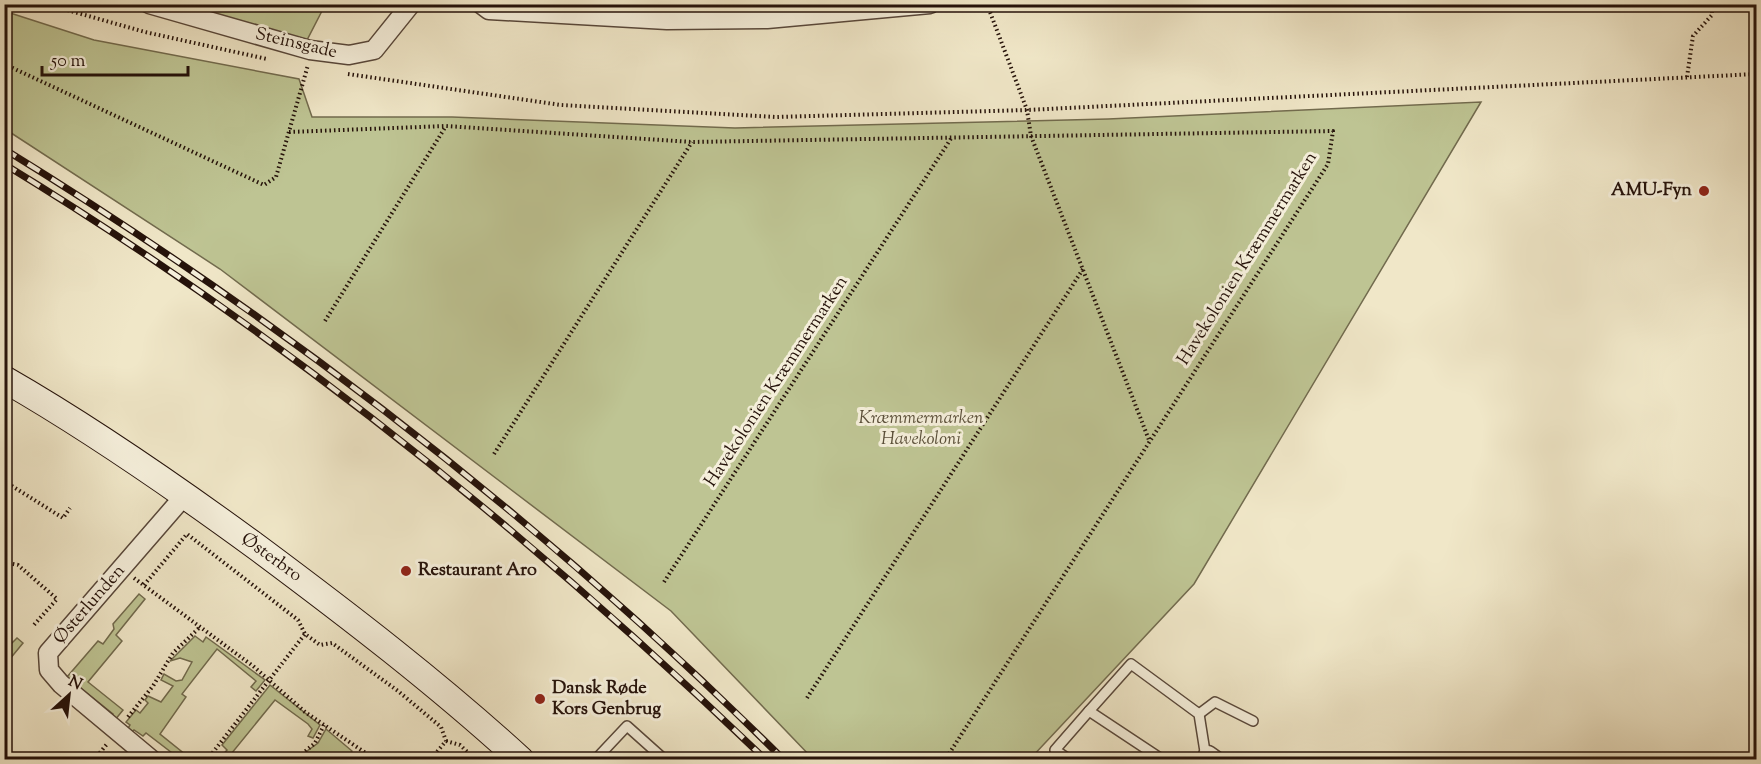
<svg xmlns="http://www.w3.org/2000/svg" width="1761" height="764" viewBox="0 0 1761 764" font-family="'Sorts Mill Goudy',serif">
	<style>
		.green { fill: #bec493; stroke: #726b4e; stroke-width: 1.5 }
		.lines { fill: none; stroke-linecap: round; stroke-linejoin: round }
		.lane-casing { stroke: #58473a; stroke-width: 12 }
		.street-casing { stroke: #58473a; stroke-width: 21 }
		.secondary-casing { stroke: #25120a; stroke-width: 28 }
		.path { stroke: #25120a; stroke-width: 4; stroke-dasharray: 1.5 3; stroke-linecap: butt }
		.lane { stroke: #f5efdb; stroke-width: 9 }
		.street { stroke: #f5efdb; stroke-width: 18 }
		.secondary { stroke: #f5efdb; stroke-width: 26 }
		.rail-casing { stroke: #25120a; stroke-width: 7 }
		.rail { stroke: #f5efdb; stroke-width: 4.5; stroke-dasharray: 14; stroke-linecap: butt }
		.poi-dot { fill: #8f2418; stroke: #f5efdb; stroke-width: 2 }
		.labels { text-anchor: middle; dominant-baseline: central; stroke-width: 6; stroke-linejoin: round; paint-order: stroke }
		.street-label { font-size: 18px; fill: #25120a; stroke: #f5efdb }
		.poi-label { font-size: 18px; font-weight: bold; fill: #25120a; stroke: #f5efdb; text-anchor: start }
		.park-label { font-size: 18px; font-style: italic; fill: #5b503a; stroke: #f5efdb }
	</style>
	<rect width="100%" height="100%" fill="#f0e7c8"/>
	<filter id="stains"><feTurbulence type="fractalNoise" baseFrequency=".00333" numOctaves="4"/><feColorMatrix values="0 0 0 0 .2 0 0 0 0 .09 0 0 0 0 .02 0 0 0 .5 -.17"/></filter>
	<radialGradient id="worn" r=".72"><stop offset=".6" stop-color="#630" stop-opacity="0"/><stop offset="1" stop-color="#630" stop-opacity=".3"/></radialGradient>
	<!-- green -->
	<g class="green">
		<polygon points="184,5 325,5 307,40"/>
		<polygon points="4,11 94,40 299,79 312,117 452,117 735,128 1108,119 1481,102 1194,584 1030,759 813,759 671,611 220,269 5,129"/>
		<polygon points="139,594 145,599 116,635 122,641 88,682 123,710 115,720 112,717 113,714 67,677 98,641 103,644 114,629 113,624"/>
		<polygon points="195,636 203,642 206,637 265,680 256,691 251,687 256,681 217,649 182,694 186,697 160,734 191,759 180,759 146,733 143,736 134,730 130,733 127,730 130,725 126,722 136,710 140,713 148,703 145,700 148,696 161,702 173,686 161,680 164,674 176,681 182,680 192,662 180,658 170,661"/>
		<polygon points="5,638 11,644 17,638 23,643 5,665"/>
		<polygon points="270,685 320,725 313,738 308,736 312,729 308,724 275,700 227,759 219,759 227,750 222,745"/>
		<polygon points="326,729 352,751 346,759 318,759 303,754 318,743"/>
	</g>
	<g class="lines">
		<defs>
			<g id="lane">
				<polyline points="1089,711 1131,664 1199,714 1206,758"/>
				<polyline points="1199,714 1215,702 1253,721"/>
				<polyline points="595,760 627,726 665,760"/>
				<polyline points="1070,760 1055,750 1089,711 1163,760"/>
			</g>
			<g id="street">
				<polyline points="149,4 310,50 349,55 374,50 411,4"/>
				<polyline points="481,4 489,10 667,20 767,19 930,4"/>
				<polyline points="1208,755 1215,760"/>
				<polyline points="152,760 61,684 49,670 48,653 185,495"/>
			</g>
			<path id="secondary" d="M4,379C93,430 176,488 258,548C348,615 438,684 521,760"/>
		</defs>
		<!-- lane casing -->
		<use href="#lane" class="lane-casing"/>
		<!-- street casing -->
		<use href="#street" class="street-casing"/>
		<!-- secondary casing -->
		<use href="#secondary" class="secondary-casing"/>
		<!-- path -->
		<g class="path">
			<polyline points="46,4 145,32 267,59"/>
			<polyline points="987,4 1027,110 1031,136 1149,440"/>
			<polyline points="4,64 264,185 276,177 308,65"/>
			<polyline points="348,74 561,105 776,117 1027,110 1756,74"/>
			<polyline points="1687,77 1693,36 1712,15 1712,4"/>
			<polyline points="289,132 446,126 692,142 1333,131 1328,164 945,760"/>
			<polyline points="325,321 446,126"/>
			<polyline points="494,454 692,142"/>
			<polyline points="4,481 63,518 70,508"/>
			<polyline points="4,562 18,565 57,599 33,626"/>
			<polyline points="134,578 253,666 305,712 376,760"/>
			<polyline points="664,582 952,137"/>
			<polyline points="144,585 187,534 298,620 305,634 320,645 332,643 398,691 441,727 446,741 430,760"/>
			<polyline points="807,698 1083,269"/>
			<polyline points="128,717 153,686 173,653 200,627"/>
			<polyline points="446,741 460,745 476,760"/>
			<polyline points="94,760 107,744"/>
			<polyline points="207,760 305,634"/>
			<polyline points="295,760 315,743 324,725"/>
		</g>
		<!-- lane -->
		<use href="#lane" class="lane"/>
		<!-- street -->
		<use href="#street" class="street"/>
		<!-- secondary -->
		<use href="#secondary" class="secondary"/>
		<defs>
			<g id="rail">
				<path d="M4,149C285,322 550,527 784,760"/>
				<path d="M4,164C280,332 533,536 766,760"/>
			</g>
		</defs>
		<!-- rail casing -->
		<use href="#rail" class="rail-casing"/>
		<!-- rail -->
		<use href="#rail" class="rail"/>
	</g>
	<!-- markers -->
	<g class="poi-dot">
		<circle cx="1704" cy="191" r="6"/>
		<circle cx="406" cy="571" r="6"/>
		<circle cx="540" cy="699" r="6"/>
	</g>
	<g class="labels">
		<!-- street labels -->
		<g class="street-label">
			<text transform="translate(296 44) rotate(13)">Steinsgade</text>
			<text transform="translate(1248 259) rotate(-58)">Havekolonien Kræmmermarken</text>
			<text transform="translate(777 382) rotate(-57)">Havekolonien Kræmmermarken</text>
			<text transform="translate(271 558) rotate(36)">Østerbro</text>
			<text transform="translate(90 605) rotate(-49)">Østerlunden</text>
		</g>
		<!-- poi labels -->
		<g class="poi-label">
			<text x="1692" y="191" text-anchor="end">AMU-Fyn</text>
			<text x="418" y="571">Restaurant Aro</text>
			<text x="552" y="689">Dansk Røde<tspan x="552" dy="21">Kors Genbrug</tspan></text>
		</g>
		<!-- park labels -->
		<g class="park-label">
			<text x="921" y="419">Kræmmermarken<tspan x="921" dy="21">Havekoloni</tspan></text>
		</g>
	</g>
	<!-- margin -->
	<rect width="1761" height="764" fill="none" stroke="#f0e7c8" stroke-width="24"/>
	<rect x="6" y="6" width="1749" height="752" fill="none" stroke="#25120a" stroke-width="3"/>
	<rect x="12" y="12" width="1737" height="740" fill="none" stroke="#25120a" stroke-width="1.5"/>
	<!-- north arrow -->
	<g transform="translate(69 695) rotate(27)" stroke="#f5efdb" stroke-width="4.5" paint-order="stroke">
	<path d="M0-4.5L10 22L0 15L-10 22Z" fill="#25120a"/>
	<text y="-9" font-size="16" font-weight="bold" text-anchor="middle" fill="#25120a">N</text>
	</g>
	<!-- scale -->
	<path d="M42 66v9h146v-9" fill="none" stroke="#25120a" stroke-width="3"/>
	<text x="51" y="66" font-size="18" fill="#25120a" stroke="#f5efdb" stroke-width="4.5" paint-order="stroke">50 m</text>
	<rect width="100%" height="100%" filter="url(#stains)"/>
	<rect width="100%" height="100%" fill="url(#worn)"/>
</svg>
